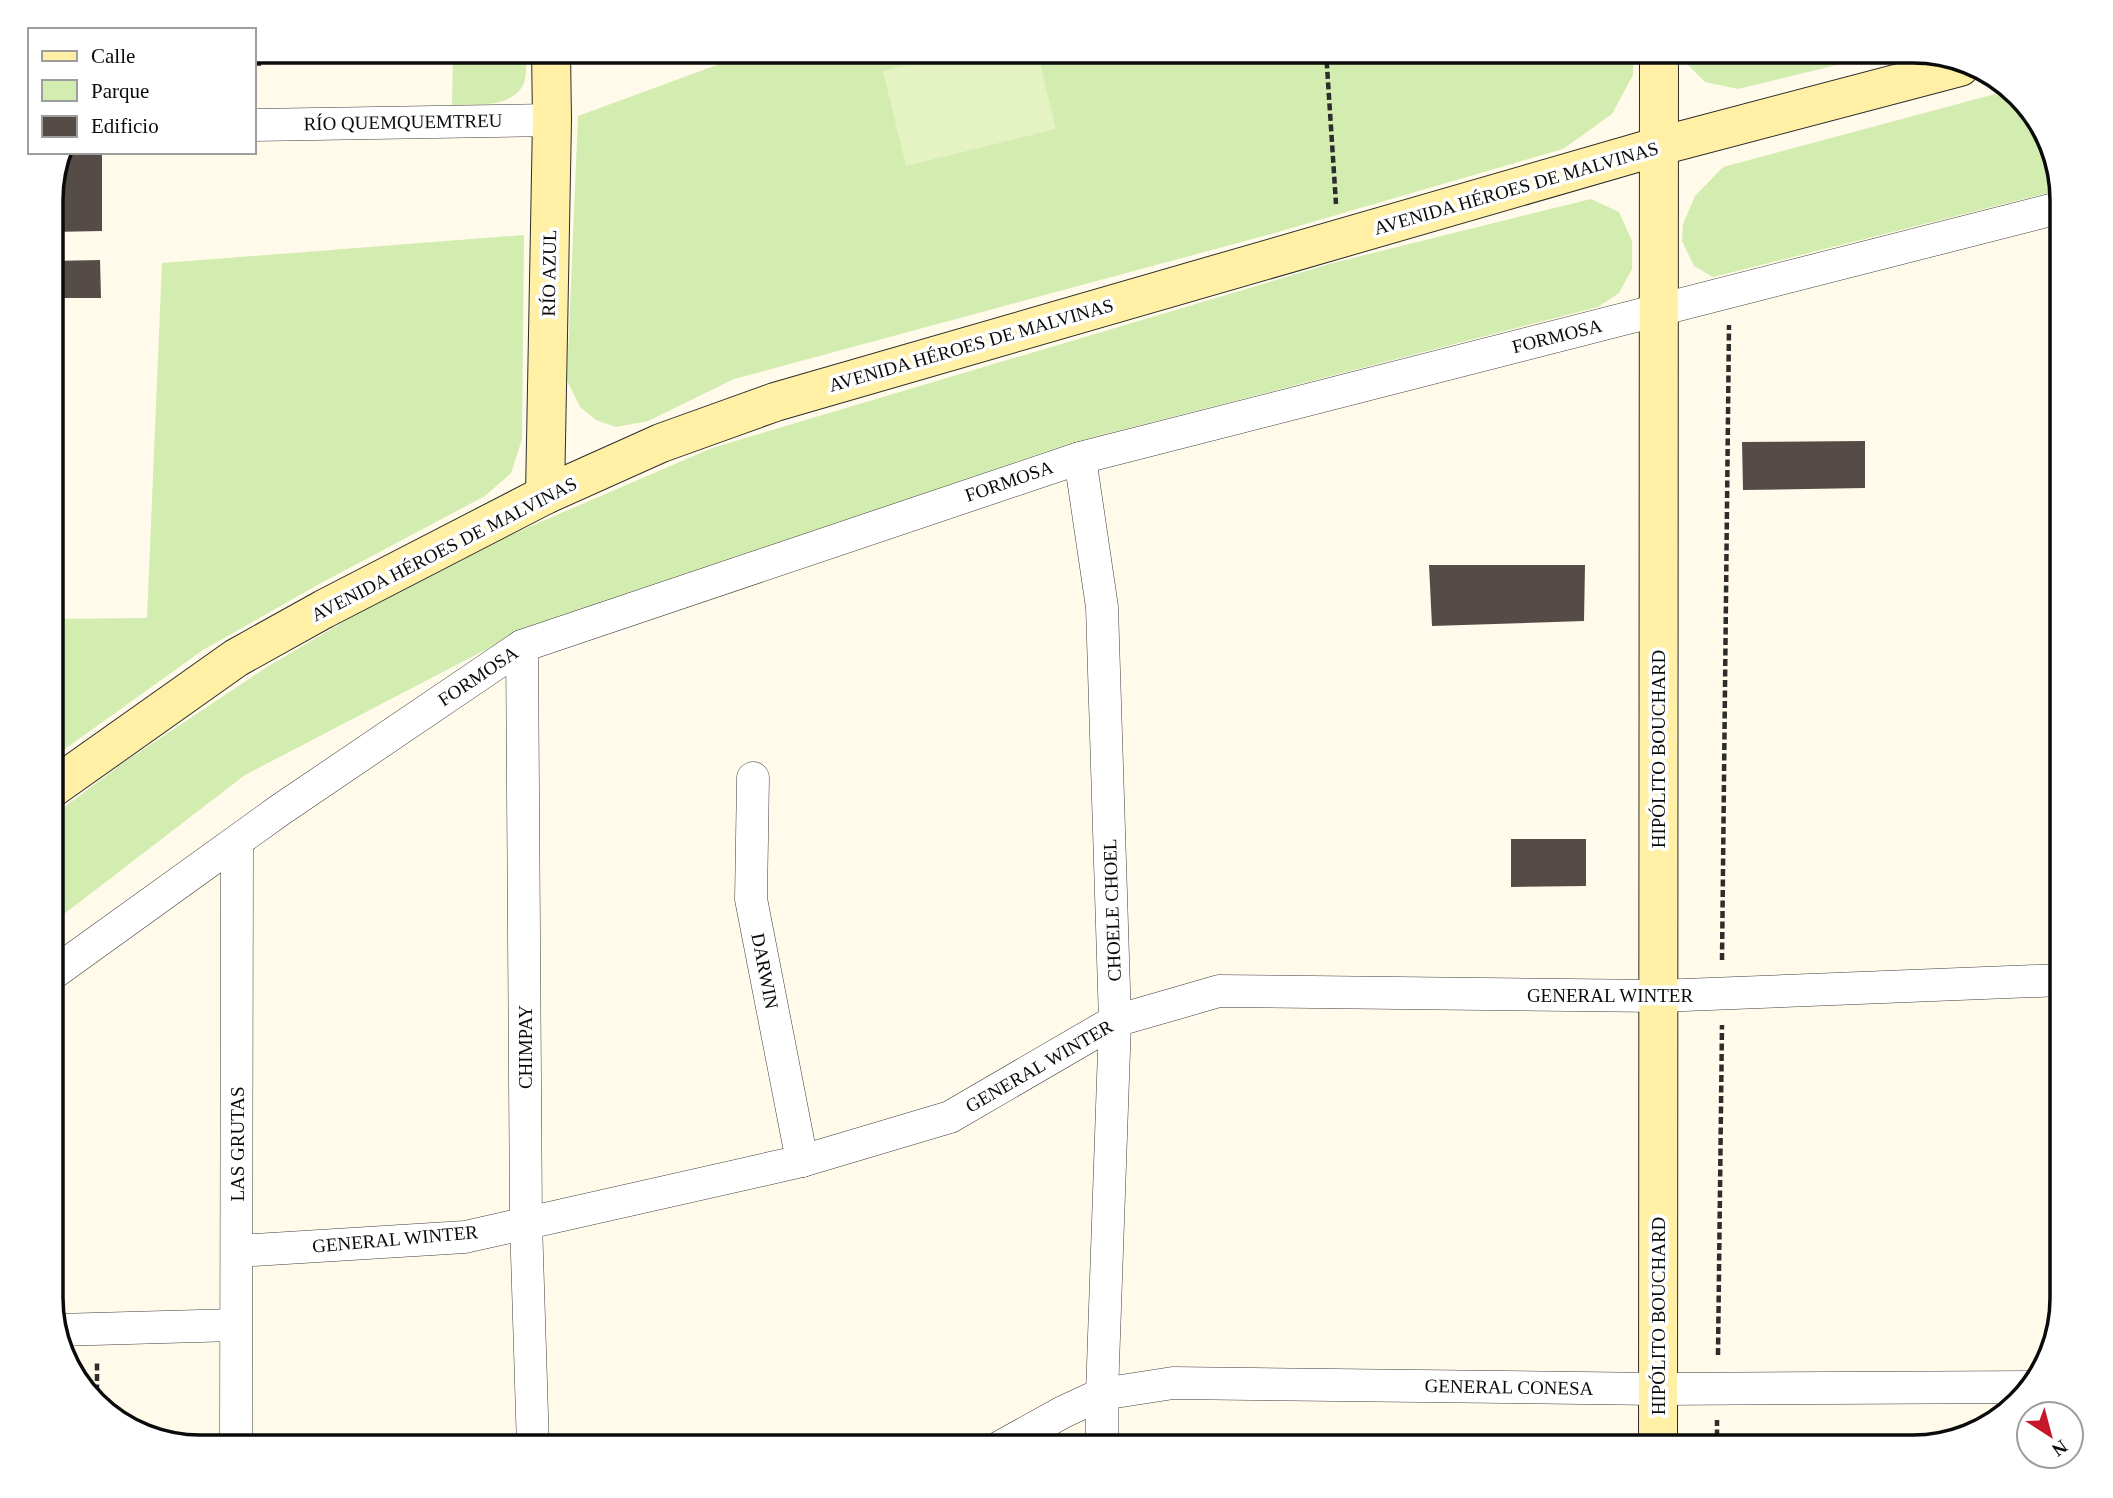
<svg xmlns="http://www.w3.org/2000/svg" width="2113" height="1498" viewBox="0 0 2113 1498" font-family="Georgia,serif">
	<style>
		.green { fill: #d3ecb0 }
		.pitch { fill: #e5f3c3 }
		.building { fill: #554c47 }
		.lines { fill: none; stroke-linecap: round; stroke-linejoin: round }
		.street-casing { stroke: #3e3e3e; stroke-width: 33 }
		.secondary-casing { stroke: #2d2d2d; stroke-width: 40 }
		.path { stroke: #2d2d2d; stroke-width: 4.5; stroke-dasharray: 7 3.5; stroke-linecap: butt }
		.street { stroke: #fff; stroke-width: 32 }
		.secondary { stroke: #fff0a5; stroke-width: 38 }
		.labels { text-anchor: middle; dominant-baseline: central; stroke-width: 7; stroke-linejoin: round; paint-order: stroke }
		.street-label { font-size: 19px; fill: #0b0b0b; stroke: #fff }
		.rim { fill: none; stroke: #0b0b0b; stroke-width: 3.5 }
	</style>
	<rect width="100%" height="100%" fill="#fffaea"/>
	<!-- green -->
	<g class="green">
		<path d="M453,51H526C526,59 527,70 525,79C518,109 475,104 452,105Z"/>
		<polygon points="755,51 1633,51 1633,75 1612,114 1563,149 1271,234 734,379 648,421 616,427 596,420 580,407 567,380 578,116"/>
		<polygon points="1684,51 1895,51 1738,89 1705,82 1684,61"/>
		<polygon points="2010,90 2047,134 2060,190 1713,277 1694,266 1682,241 1683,224 1695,196 1723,167"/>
		<polygon points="1591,199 1619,212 1632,241 1632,269 1619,293 1598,307 1071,443 510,637 245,775 51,924 51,817 126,761 267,667 382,599 501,539 712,448 1333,263"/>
		<polygon points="524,235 522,439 511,473 485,496 321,583 203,650 51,759 51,619 147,618 162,263"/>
	</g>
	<!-- pitch -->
	<polygon class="pitch" points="964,51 1037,51 1056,129 906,166 883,71"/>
	<!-- building -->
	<g class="building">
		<rect x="254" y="51" width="7" height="15"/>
		<polygon points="295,51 376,51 377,61 295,64"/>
		<polygon points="387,51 424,51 425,61 387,62"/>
		<polygon points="61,152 102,152 102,231 51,232 51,190"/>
		<polygon points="100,260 101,298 51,298 51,261"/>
		<polygon points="1865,441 1865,488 1743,490 1742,442"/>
		<polygon points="1429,565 1585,565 1584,621 1432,626"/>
		<polygon points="1511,839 1586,839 1586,886 1511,887"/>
		<polygon points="71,1373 86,1373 85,1389"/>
	</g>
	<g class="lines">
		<defs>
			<g id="street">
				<polyline points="254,125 552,120"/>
				<polyline points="1080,458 1102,607 1115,1021 1102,1394 1102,1447"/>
				<polyline points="522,646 526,1222 533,1447"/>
				<polyline points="753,778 751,899 802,1161"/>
				<polyline points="51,975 280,810 522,646 1080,458 2062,207"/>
				<polyline points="237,1251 465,1237 802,1161 950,1117 1115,1021 1219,991 1658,996 2062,980"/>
				<polyline points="58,1330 235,1325"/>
				<polyline points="236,1447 237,842"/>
				<polyline points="1000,1447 1063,1412 1102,1394 1173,1383 1658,1389 2032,1387"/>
			</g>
			<g id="secondary">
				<polyline points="545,495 552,120 551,51"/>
				<polyline points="51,789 236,658 324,609 545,495 661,443 775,402 1660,146 1960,67"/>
				<polyline points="1658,1447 1659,51"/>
			</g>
		</defs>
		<!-- street casing -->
		<use href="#street" class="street-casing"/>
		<!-- secondary casing -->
		<use href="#secondary" class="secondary-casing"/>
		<!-- path -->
		<g class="path">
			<polyline points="1326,51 1336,204"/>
			<polyline points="1722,960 1729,325"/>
			<polyline points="1718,1355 1722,1025"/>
			<polyline points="97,1402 97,1361"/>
			<polyline points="1717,1447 1717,1420"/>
		</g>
		<!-- street -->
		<use href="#street" class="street"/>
		<!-- secondary -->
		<use href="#secondary" class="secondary"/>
	</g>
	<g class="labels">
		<!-- street labels -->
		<g class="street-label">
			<text transform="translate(403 122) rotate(-1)">RÍO QUEMQUEMTREU</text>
			<text transform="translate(1516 188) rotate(-16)">AVENIDA HÉROES DE MALVINAS</text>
			<text transform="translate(549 273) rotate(-89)">RÍO AZUL</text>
			<text transform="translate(1557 336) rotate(-14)">FORMOSA</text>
			<text transform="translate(971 345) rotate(-16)">AVENIDA HÉROES DE MALVINAS</text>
			<text transform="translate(1009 481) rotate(-19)">FORMOSA</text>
			<text transform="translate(444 549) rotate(-27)">AVENIDA HÉROES DE MALVINAS</text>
			<text transform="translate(478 676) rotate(-34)">FORMOSA</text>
			<text transform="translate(1658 749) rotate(-90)">HIPÓLITO BOUCHARD</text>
			<text transform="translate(1112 910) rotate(-92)">CHOELE CHOEL</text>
			<text transform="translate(765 971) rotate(79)">DARWIN</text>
			<text x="1610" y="995">GENERAL WINTER</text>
			<text transform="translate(525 1047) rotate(-90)">CHIMPAY</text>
			<text transform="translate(1039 1066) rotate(-30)">GENERAL WINTER</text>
			<text transform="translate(237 1144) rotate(-90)">LAS GRUTAS</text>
			<text transform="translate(395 1239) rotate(-5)">GENERAL WINTER</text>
			<text transform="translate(1658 1316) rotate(-90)">HIPÓLITO BOUCHARD</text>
			<text transform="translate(1509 1387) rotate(1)">GENERAL CONESA</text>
		</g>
	</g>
	<!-- crop -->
	<path d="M0 0H2113V1498H0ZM200 63H1913A137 137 0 0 1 2050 200V1298A137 137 0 0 1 1913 1435H200A137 137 0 0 1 63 1298V200A137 137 0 0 1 200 63Z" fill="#fff" fill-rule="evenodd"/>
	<path class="rim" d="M200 63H1913A137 137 0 0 1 2050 200V1298A137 137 0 0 1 1913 1435H200A137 137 0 0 1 63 1298V200A137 137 0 0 1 200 63Z"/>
	<!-- legend -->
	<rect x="28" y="28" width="228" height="126" fill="#ffffff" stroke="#9d9d9d" stroke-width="2"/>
	<rect x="42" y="51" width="35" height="10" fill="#fff0a5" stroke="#9d9d9d" stroke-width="2"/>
	<text x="91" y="63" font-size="21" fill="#0b0b0b">Calle</text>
	<rect x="42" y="80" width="35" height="21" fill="#d3ecb0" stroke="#9d9d9d" stroke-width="2"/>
	<text x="91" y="98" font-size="21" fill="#0b0b0b">Parque</text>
	<rect x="42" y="116" width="35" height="21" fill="#554c47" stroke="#9d9d9d" stroke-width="2"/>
	<text x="91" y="133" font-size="21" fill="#0b0b0b">Edificio</text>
	<!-- north arrow -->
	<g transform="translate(2050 1435) rotate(144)"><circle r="33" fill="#ffffff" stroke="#9d9d9d" stroke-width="2"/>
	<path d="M0-5L12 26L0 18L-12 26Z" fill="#c6182a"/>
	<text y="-10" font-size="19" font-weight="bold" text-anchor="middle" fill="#0b0b0b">N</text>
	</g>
</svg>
